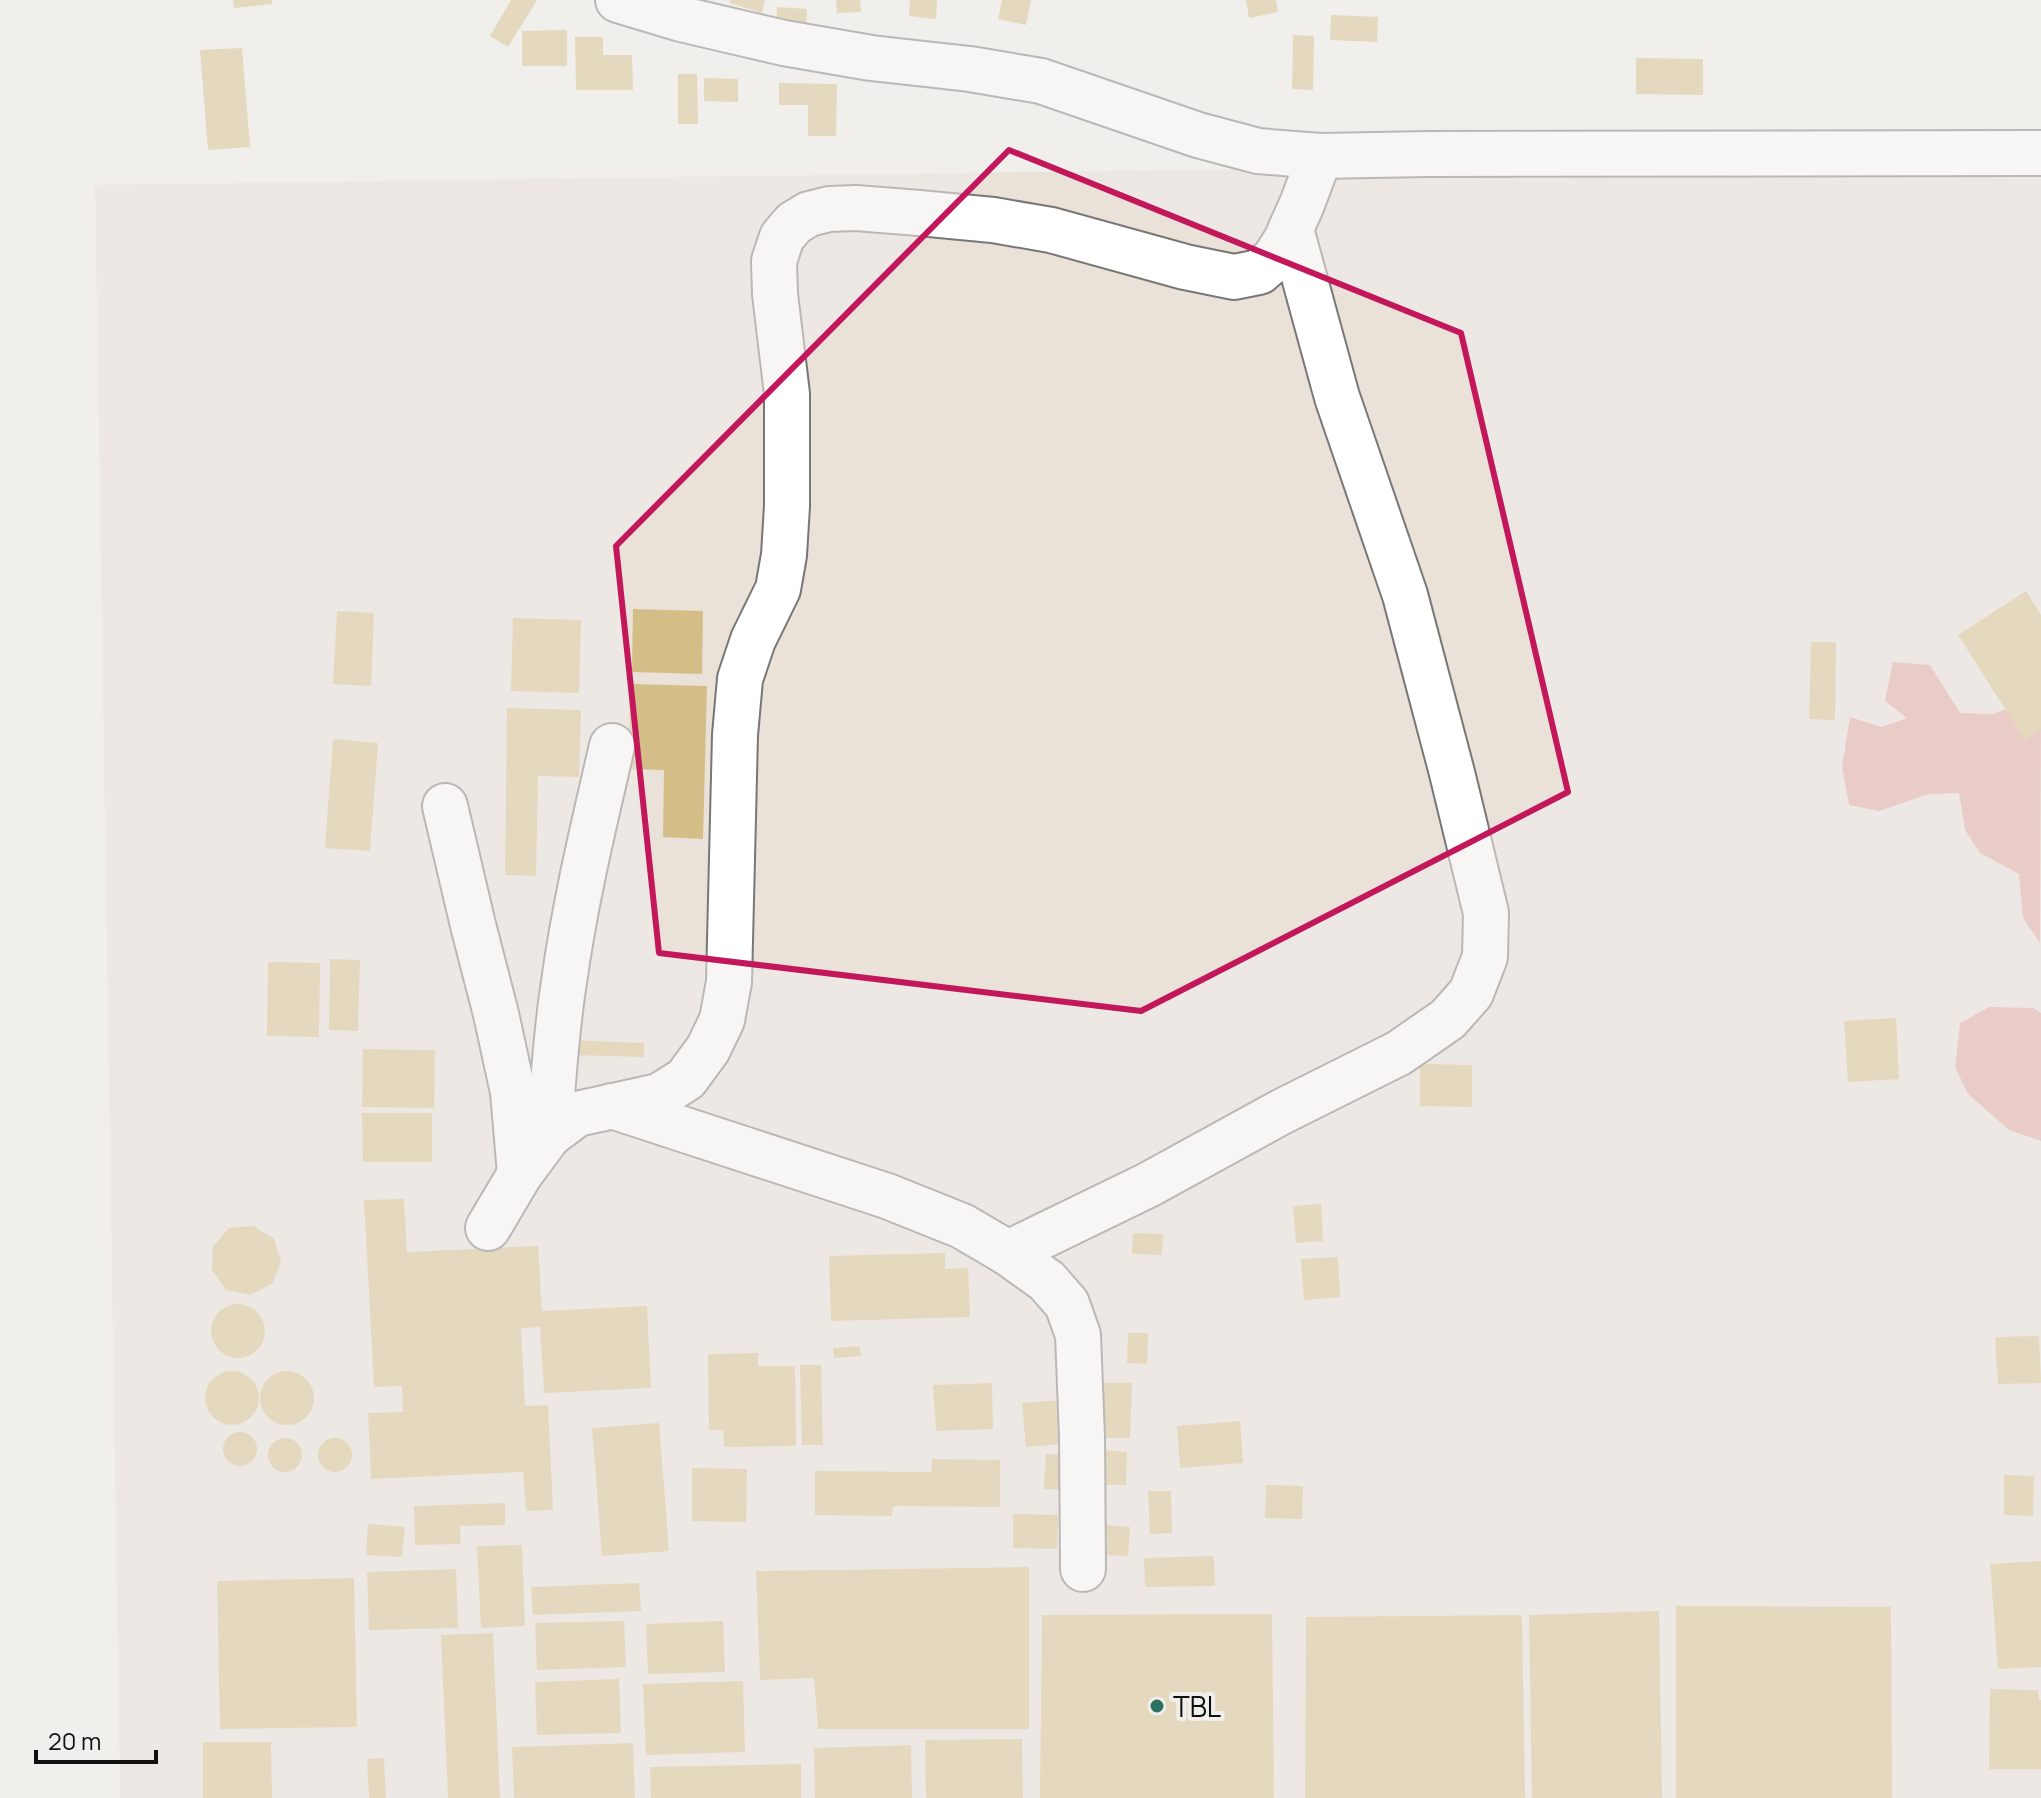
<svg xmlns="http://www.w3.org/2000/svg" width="2041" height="1798" viewBox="0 0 2041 1798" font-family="Manrope,sans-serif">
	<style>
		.built { fill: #eae1d9 }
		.forest { fill: #e1a29c }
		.building { fill: #d4be87 }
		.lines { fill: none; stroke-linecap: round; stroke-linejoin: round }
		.minor-casing { stroke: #797775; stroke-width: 48 }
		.minor { stroke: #fff; stroke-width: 44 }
		.marked { fill: none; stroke: #c2185b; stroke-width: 6; stroke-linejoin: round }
		.poi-dot { fill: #2f7160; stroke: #f1efec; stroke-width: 3 }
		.labels { text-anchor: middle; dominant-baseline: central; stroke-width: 8; stroke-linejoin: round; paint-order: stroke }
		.poi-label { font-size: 28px; fill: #111010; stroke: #f1efec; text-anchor: start }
	</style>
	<rect width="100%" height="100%" fill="#f1efec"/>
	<!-- built -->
	<polygon class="built" points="2041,158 2041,1798 120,1798 95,185"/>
	<!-- forest -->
	<g class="forest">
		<polygon points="1893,662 1930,665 1960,713 1993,714 2041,696 2040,943 2023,918 2019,874 1980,853 1965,830 1959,793 1929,794 1879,811 1849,805 1842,767 1850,717 1882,727 1907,718 1885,701"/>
		<polygon points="1989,1007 2034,1008 2041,1013 2041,1141 2009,1130 1968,1094 1955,1067 1960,1023"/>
	</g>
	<!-- building -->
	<g class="building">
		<polygon points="233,0 272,0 272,4 234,8"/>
		<polygon points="511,0 537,0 508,47 490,36"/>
		<polygon points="730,0 765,0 762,13 730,3"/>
		<polygon points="836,0 860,0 861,12 837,13"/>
		<polygon points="910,0 937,0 936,19 909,16"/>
		<polygon points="1002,0 1031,0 1026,25 998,19"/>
		<polygon points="1246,0 1276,0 1278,12 1249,18"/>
		<polygon points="777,7 807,9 806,27 776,25"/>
		<polygon points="1331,15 1378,17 1377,42 1330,40"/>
		<polygon points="567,30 567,66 522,66 522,31"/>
		<polygon points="1293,35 1314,36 1313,90 1292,89"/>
		<polygon points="575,37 603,37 603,55 632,55 633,90 576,90"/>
		<polygon points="242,48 250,147 208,150 200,50"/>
		<polygon points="1636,58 1703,59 1703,95 1636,94"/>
		<polygon points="678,74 697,74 698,124 678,124"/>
		<polygon points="704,78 738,79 738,102 704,101"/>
		<polygon points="779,83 837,84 836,136 808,136 808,105 779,105"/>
		<polygon points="2026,591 2041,615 2041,730 2025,740 1958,635"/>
		<polygon points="633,609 703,611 702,674 632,672"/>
		<polygon points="337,611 374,613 371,686 333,684"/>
		<polygon points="513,618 581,620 579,693 511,691"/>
		<polygon points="1811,642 1836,642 1835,720 1809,719"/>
		<polygon points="630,684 707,686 703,839 663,837 664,770 628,769"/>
		<polygon points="507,708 581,710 579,777 538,776 536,876 505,875"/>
		<polygon points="333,739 378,743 370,851 325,848"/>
		<polygon points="330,959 360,960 358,1031 329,1030"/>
		<polygon points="268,962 320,963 319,1037 267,1036"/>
		<polygon points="1896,1018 1899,1079 1848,1082 1844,1021"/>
		<polygon points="569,1040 644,1043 644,1057 569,1055"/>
		<polygon points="363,1049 435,1050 434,1108 362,1107"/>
		<polygon points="1420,1064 1472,1065 1472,1107 1420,1106"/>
		<polygon points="362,1113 432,1113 432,1162 363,1162"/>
		<polygon points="404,1199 407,1252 538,1246 542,1311 647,1306 651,1388 544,1393 540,1327 521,1328 525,1406 548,1405 553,1510 526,1511 523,1472 371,1479 368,1413 403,1412 402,1386 374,1387 364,1200"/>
		<polygon points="1321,1204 1323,1241 1296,1243 1293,1206"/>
		<polygon points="253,1226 274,1239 281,1262 272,1284 250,1295 226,1290 212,1270 213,1246 229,1228"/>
		<polygon points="1133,1233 1163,1234 1162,1255 1132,1254"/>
		<polygon points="945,1253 945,1269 968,1268 970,1317 831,1321 829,1256"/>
		<polygon points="1338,1257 1340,1297 1304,1300 1301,1259"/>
		<circle cx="238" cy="1331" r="27"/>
		<polygon points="1128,1333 1148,1333 1147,1364 1127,1363"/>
		<polygon points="2039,1336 2041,1383 1998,1384 1995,1337"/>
		<polygon points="860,1346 861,1356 834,1358 833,1348"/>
		<polygon points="758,1353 758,1366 795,1366 796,1446 724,1447 723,1430 709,1430 708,1354"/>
		<polygon points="800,1365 821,1365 823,1445 802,1445"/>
		<circle cx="232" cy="1398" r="27"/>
		<circle cx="287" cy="1398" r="27"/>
		<polygon points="992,1383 993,1429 936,1431 933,1385"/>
		<polygon points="1102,1383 1132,1383 1130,1438 1100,1438"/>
		<polygon points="1061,1400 1064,1444 1026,1447 1022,1403"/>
		<polygon points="1240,1421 1243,1463 1180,1468 1177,1426"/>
		<polygon points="659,1423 669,1551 602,1556 592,1428"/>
		<circle cx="240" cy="1449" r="17"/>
		<circle cx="335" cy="1455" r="17"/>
		<circle cx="285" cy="1455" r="17"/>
		<polygon points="1105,1450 1127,1452 1126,1485 1104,1485"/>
		<polygon points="1046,1454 1073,1455 1072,1490 1044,1489"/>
		<polygon points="932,1459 1000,1460 1000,1507 893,1506 892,1516 815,1515 815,1471 931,1472"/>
		<polygon points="692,1468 747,1469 746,1522 692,1521"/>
		<polygon points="2004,1475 2034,1476 2033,1516 2004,1515"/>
		<polygon points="1266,1485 1303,1486 1302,1519 1265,1518"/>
		<polygon points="1148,1491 1171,1491 1172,1533 1150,1534"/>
		<polygon points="505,1503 505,1525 460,1526 461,1544 415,1545 414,1506"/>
		<polygon points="1013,1514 1058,1515 1057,1549 1013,1548"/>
		<polygon points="368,1524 405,1527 402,1557 366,1555"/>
		<polygon points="1106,1525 1130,1527 1128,1556 1105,1555"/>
		<polygon points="522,1545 525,1626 481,1628 477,1546"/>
		<polygon points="1214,1556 1215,1586 1145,1587 1144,1558"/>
		<polygon points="2041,1561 2041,1667 1998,1669 1990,1564"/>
		<polygon points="1029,1567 1029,1729 818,1729 814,1678 760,1680 756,1571"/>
		<polygon points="456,1569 458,1628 369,1630 367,1572"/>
		<polygon points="354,1578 357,1727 220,1729 217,1581"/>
		<polygon points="639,1583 641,1611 533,1615 531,1587"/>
		<polygon points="1676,1606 1891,1607 1892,1798 1676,1798"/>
		<polygon points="1659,1611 1662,1798 1532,1798 1529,1615"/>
		<polygon points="1272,1614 1274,1798 1040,1798 1042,1615"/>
		<polygon points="1522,1615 1525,1798 1305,1798 1306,1617"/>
		<polygon points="624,1621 626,1667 537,1670 535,1623"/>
		<polygon points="723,1621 725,1672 648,1674 646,1624"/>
		<polygon points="493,1633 500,1798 448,1798 441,1635"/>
		<polygon points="619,1679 621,1733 537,1735 535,1682"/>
		<polygon points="743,1681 745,1752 646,1755 643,1684"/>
		<polygon points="1990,1689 2038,1690 2039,1700 2041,1700 2041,1769 1989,1769"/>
		<polygon points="1022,1739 1023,1798 926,1798 925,1740"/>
		<polygon points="203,1742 271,1742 272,1798 203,1798"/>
		<polygon points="633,1743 635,1798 514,1798 512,1747"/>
		<polygon points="911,1745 912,1798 815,1798 814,1748"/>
		<polygon points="384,1758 386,1798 369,1798 367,1759"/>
		<polygon points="801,1764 801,1798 651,1798 650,1767"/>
	</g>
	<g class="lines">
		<defs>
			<g id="minor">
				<polyline points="618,0 681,19 784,43 871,58 970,69 1041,81 1198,135 1258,151 1320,156 1428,154 2041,153"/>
				<polyline points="445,806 473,925 496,1014 513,1092 520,1174"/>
				<polyline points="612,1106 887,1196 962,1226 1008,1253 1047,1281 1067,1304 1078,1335 1082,1437 1083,1569"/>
				<path d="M549,1135C553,1084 556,1032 564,982C575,902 594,824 612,746"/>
				<polyline points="488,1228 520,1174 549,1135 577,1114 659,1096 686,1079 708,1049 722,1020 729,982 735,735 740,679 753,640 778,589 784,555 787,506 787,394 775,294 774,261 782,237 794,223 809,214 829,209 856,208 919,213 993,220 1051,230 1185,267 1234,277 1259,272 1274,259 1286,240 1302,204 1320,156"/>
				<polyline points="1008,1253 1148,1185 1281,1112 1399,1053 1448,1019 1471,993 1485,957 1486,913 1452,773 1405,595 1337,397 1291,229"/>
			</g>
		</defs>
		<!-- minor casing -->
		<use href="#minor" class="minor-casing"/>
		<!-- minor -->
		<use href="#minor" class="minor"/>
	</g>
	<!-- marked area -->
	<path d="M0 0H2041V1798H0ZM1009,150L1461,333L1568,792L1141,1011L659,953L616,546Z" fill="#f1efec" fill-opacity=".55" fill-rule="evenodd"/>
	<path class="marked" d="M1009,150L1461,333L1568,792L1141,1011L659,953L616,546Z"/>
	<!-- markers -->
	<circle class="poi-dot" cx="1157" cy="1706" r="8"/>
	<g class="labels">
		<!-- poi labels -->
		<g class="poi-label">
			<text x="1173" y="1706">TBL</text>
		</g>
	</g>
	<!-- scale -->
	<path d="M36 1750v12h120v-12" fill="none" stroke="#111010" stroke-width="4"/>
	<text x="48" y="1750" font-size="24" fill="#111010" stroke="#f1efec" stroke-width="6" paint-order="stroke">20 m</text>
</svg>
